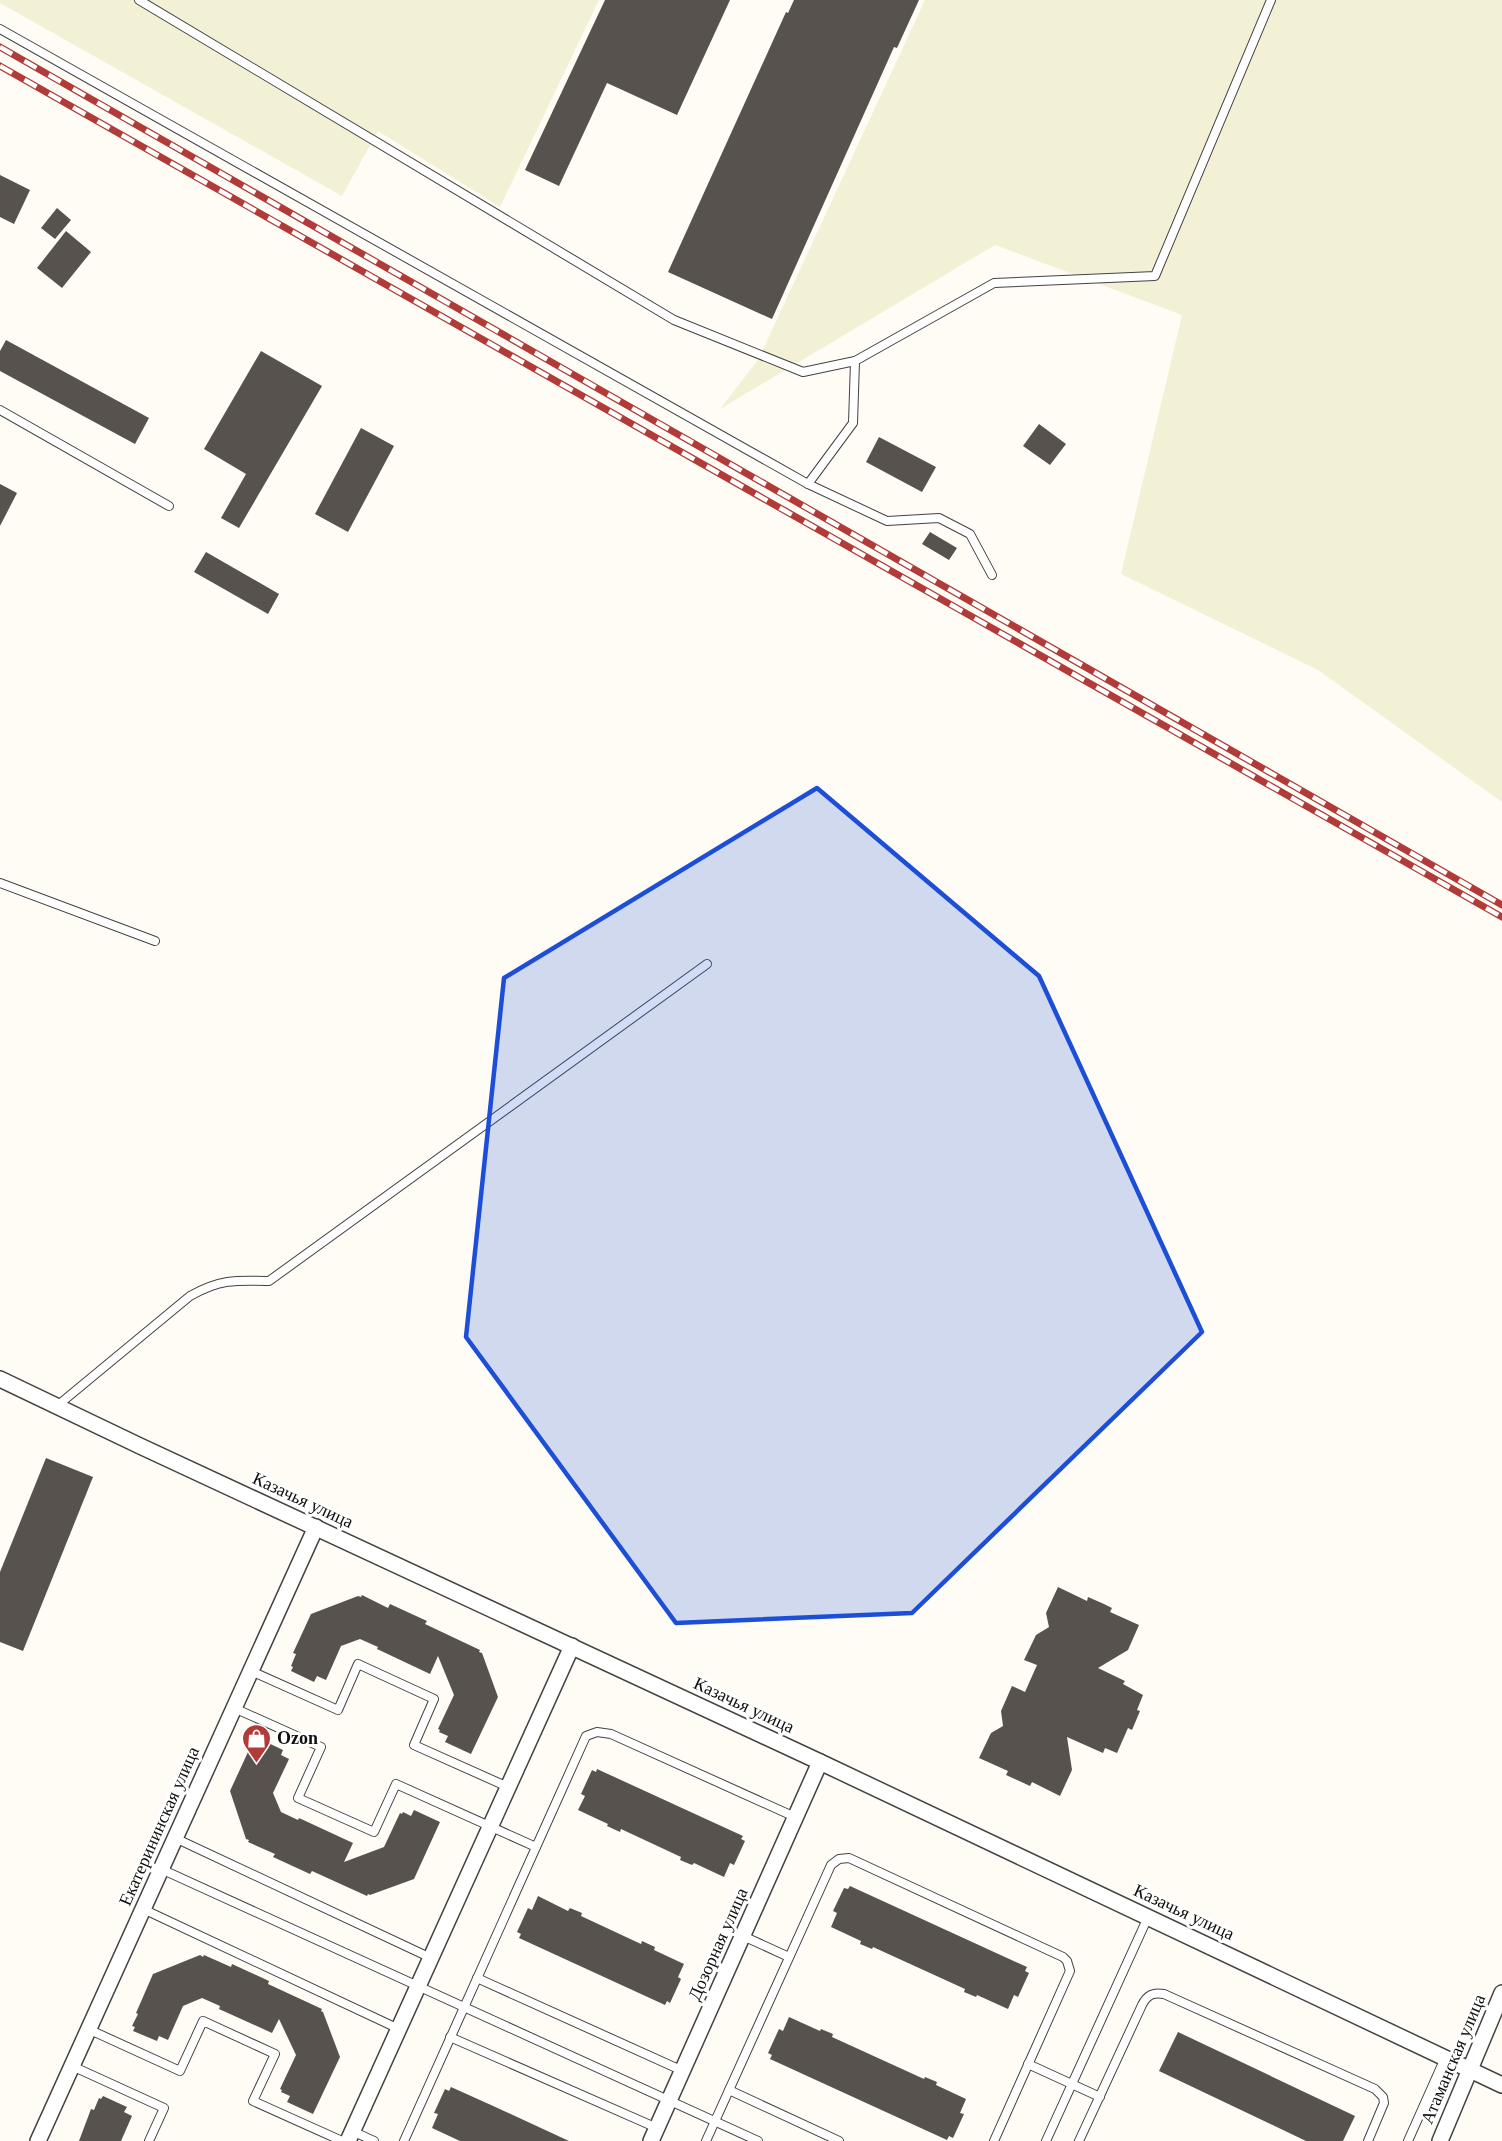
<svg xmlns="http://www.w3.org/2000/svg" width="1502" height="2141" viewBox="0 0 1502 2141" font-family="Georgia,serif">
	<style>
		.farmland { fill: #f2f1d6 }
		.building { fill: #57524d }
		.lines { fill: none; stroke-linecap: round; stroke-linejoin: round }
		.service-casing { stroke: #434343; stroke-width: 10 }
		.minor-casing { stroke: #434343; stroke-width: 18 }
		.service { stroke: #fff; stroke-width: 8 }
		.minor { stroke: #fff; stroke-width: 15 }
		.rail-casing { stroke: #b03b38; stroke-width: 7 }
		.rail { stroke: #fff; stroke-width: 4.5; stroke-dasharray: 14; stroke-linecap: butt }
		.marked { fill: #1d4ed8; fill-opacity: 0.2; stroke: #1d4ed8; stroke-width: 4.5; stroke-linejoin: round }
		.labels { text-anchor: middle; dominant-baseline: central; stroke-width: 6; stroke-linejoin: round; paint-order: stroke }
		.street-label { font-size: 18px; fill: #101010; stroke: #fff }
		.poi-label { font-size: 18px; font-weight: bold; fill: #101010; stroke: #fff; text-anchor: start }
	</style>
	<rect width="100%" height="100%" fill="#fefcf4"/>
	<!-- farmland -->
	<g class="farmland">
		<polygon points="0,0 599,0 500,207 378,131 342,196 0,3"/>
		<polygon points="925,0 1502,0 1502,802 1318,670 1121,574 1182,315 995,245 720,409 758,360"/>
	</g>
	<!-- building -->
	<g class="building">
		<polygon points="605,0 730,0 677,115 607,83 559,186 525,170"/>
		<polygon points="794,0 919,0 897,48 894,47 772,319 668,272 786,12 788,13"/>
		<polygon points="0,175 30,190 14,224 0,217"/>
		<polygon points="57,208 71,220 55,239 41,228"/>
		<polygon points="66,231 91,252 62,288 37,268"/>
		<polygon points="6,340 149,418 135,444 0,371 0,351"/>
		<polygon points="261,351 322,386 239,528 221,518 246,474 204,449"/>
		<polygon points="1039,424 1066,444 1050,465 1023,446"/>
		<polygon points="361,428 394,446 348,532 315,514"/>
		<polygon points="879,437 936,467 922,492 866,462"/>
		<polygon points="0,484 17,493 0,526"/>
		<polygon points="930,532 957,548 949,560 922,544"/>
		<polygon points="206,552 279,594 268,614 194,572"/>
		<polygon points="46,1458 93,1477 23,1651 0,1642 0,1572"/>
		<polygon points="1058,1587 1087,1601 1088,1597 1104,1604 1112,1608 1110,1612 1139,1625 1128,1650 1098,1668 1125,1681 1123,1684 1143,1695 1137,1710 1140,1711 1132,1730 1128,1728 1117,1753 1105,1748 1103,1753 1067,1737 1072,1770 1060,1796 1032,1782 1030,1786 1006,1775 1008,1771 979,1758 991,1733 1003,1726 1001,1711 1012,1686 1025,1692 1037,1665 1024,1660 1036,1635 1049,1627 1046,1613"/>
		<polygon points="362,1595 388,1608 390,1604 427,1621 425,1624 480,1650 479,1652 482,1653 498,1697 471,1754 445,1742 448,1736 439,1732 440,1730 438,1729 454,1695 438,1656 430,1674 377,1649 378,1647 360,1639 341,1646 326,1680 317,1676 314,1682 291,1671 293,1667 291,1666 296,1654 293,1653 311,1614 358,1596 361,1597"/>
		<polygon points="260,1739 283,1750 281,1755 289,1759 273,1793 281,1812 298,1820 299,1818 353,1843 344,1862 384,1847 400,1813 402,1814 403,1812 411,1816 414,1810 440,1822 414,1879 370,1895 368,1894 367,1896 312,1871 310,1874 273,1857 275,1854 248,1842 249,1840 246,1839 230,1791 248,1752 250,1753 256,1741 258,1743"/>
		<polygon points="597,1769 743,1836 741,1839 745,1841 734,1865 730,1863 724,1877 694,1863 692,1865 680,1860 681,1857 621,1829 620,1832 607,1826 608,1824 578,1810 585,1796 581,1794 592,1770 596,1772"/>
		<polygon points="850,1886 1027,1967 1025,1971 1029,1973 1018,1997 1014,1995 1008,2009 977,1995 976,1997 964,1992 965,1989 873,1947 872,1949 860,1944 861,1941 831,1927 837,1913 833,1911 844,1888 848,1889"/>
		<polygon points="538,1896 568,1911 570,1908 582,1913 581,1916 641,1944 642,1941 655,1947 654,1950 684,1964 678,1977 681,1979 670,2003 667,2001 665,2005 519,1938 521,1934 517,1932 528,1908 532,1910"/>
		<polygon points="200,1955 203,1957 204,1955 231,1967 232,1964 269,1981 268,1984 322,2009 321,2011 323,2012 340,2057 313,2114 287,2102 290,2096 281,2092 282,2090 280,2089 296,2055 279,2019 272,2033 219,2009 220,2006 202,1998 183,2006 168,2040 159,2036 157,2041 133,2031 135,2027 132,2026 138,2014 136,2013 153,1974"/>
		<polygon points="789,2017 820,2031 821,2029 833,2034 832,2037 924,2079 925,2077 937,2082 936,2085 966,2099 960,2113 964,2114 953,2138 949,2136 947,2140 770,2059 772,2055 768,2053 779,2029 783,2031"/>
		<polygon points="1178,2032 1355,2116 1343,2141 1306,2141 1159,2071"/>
		<polygon points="451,2087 491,2105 569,2141 460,2141 432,2128 438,2114 434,2113 445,2089 449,2091"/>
		<polygon points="103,2096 127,2107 124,2112 132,2116 121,2141 79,2141 91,2109 94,2110 99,2098 101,2099"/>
	</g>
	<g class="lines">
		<defs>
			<g id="service">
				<polyline points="139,0 674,320 803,372 855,361"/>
				<polyline points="0,29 808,484 887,521 939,518 970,534 992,575"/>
				<polyline points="0,410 169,506"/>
				<polyline points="808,484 853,423 855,361 994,283 1155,276 1271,0"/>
				<polyline points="0,883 155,941"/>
				<path d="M57,1406L190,1296C220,1279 236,1280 269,1281L707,964"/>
				<polyline points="251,1671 338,1710 358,1664 434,1699 414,1745 508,1787"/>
				<polyline points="234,1708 321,1747 298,1798 374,1832 396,1784 536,1847"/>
				<polyline points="175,1838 431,1958"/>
				<polyline points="161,1869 758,2141"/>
				<polyline points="143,1909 399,2029"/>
				<polyline points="743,1936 789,1957"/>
				<polyline points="477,1978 683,2071"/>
				<polyline points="88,2029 180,2071 203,2021 275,2054 253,2101 342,2141"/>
				<polyline points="450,2037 657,2128"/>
				<polyline points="1028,2064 1100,2097"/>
				<polyline points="72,2066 164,2108 149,2141"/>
				<polyline points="729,2090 839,2141"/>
				<polyline points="352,2131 374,2141"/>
				<polyline points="404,2141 586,1736 597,1732 611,1734 795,1817"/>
				<polyline points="706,2141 831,1865 839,1859 849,1858 1063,1957 1067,1961 1070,1971 994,2141"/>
				<polyline points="1046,2141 1148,1917"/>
				<path d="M1079,2141L1142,2005C1147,1995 1153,1992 1164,1994L1375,2089L1383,2097L1384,2103L1368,2141"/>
				<polyline points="1408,2141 1445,2058"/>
			</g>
			<g id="minor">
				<polyline points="0,1379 140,1446 820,1762 1502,2085"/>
				<polyline points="38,2141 316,1527"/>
				<polyline points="348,2141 572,1646"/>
				<polyline points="651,2141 820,1762"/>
				<polyline points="1440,2141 1502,1993"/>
			</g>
		</defs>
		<!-- service casing -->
		<use href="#service" class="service-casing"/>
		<!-- minor casing -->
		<use href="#minor" class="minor-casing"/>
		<!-- service -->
		<use href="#service" class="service"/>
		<!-- minor -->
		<use href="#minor" class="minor"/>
		<defs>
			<g id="rail">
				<polyline points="0,47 1502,905"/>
				<polyline points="0,66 1502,917"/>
			</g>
		</defs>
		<!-- rail casing -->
		<use href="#rail" class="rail-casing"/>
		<!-- rail -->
		<use href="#rail" class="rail"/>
	</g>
	<!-- marked area -->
	<path class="marked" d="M817,788L1039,976L1202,1332L912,1613L676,1623L466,1337L504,978Z"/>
	<!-- icons -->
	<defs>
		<symbol id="shop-pin" viewBox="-11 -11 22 30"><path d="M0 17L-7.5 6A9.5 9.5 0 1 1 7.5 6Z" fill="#b03b38" stroke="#fff"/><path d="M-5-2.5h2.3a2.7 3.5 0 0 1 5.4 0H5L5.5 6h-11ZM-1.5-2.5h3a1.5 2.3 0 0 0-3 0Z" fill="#fff"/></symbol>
	</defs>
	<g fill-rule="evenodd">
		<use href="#shop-pin" x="240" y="1722" width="33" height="45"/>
	</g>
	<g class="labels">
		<!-- street labels -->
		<g class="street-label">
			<text transform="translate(303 1500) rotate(25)">Казачья улица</text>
			<text transform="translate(744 1705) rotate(25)">Казачья улица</text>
			<text transform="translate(159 1826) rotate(-66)">Екатерининская улица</text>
			<text transform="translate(1184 1912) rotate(25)">Казачья улица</text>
			<text transform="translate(718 1944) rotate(-66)">Дозорная улица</text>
			<text transform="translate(1453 2059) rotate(-67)">Атаманская улица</text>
		</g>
		<!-- poi labels -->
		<g class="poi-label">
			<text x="277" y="1738">Ozon</text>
		</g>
	</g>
</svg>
